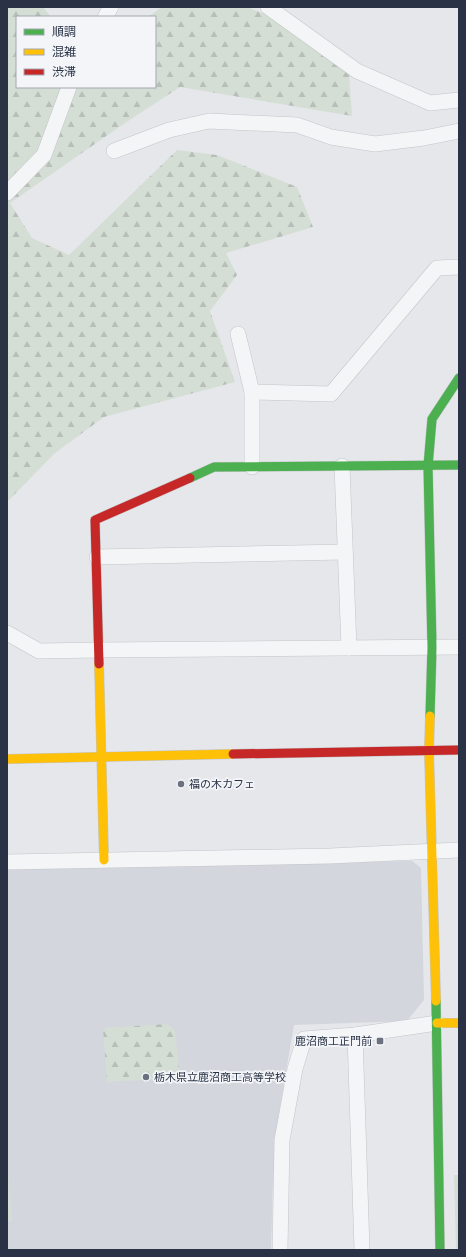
<svg xmlns="http://www.w3.org/2000/svg" width="466" height="1257" viewBox="0 0 466 1257" font-family="'PT Sans','Noto Sans JP',sans-serif">
	<style>
		.built { fill: #d3d6dd }
		.grass { fill: #d5ded5 }
		.forest { fill: url(#forest-firs) }
		.park { fill: url(#park-tufts) }
		.lines { fill: none; stroke-linecap: round; stroke-linejoin: round }
		.street-casing { stroke: #c3c5c8; stroke-width: 16 }
		.fast-casing { stroke: #c3c5c8; stroke-width: 10 }
		.slow-casing { stroke: #c3c5c8; stroke-width: 10 }
		.jam-casing { stroke: #c3c5c8; stroke-width: 10 }
		.street { stroke: #f4f5f7; stroke-width: 15 }
		.fast { stroke: #4caf50; stroke-width: 9 }
		.slow { stroke: #ffc107; stroke-width: 9 }
		.jam { stroke: #c62828; stroke-width: 9 }
		.poi-dot { fill: #6b727f; stroke: #f3f5f9; stroke-width: 1.5 }
		.labels { text-anchor: middle; dominant-baseline: central; stroke-width: 3.5; stroke-linejoin: round; paint-order: stroke }
		.poi-label { font-size: 11px; fill: #2a3345; stroke: #f3f5f9; text-anchor: start }
	</style>
	<defs>
		<pattern id="forest-firs" width="22" height="20" patternUnits="userSpaceOnUse"><rect width="22" height="20" fill="#d5ded5"/><path d="M5 1l3.5 6h-7zM16 11l3.5 6h-7z" fill="#b7bfb8"/></pattern>
		<pattern id="park-tufts" width="24" height="20" patternUnits="userSpaceOnUse"><rect width="24" height="20" fill="#d5ded5"/><path d="M3 7l-1-3M5 7V3M7 7l1-3M15 17l-1-3M17 17v-4M19 17l1-3" fill="none" stroke="#b7bfb8"/></pattern>
	</defs>
	<rect width="100%" height="100%" fill="#e5e7ea"/>
	<!-- built -->
	<polygon class="built" points="412,861 421,868 424,1000 407,1021 294,1025 278,1118 273,1179 271,1250 7,1250 7,869"/>
	<!-- grass -->
	<polygon class="grass" points="7,1160 12,1221 7,1221"/>
	<!-- forest -->
	<g class="forest">
		<polygon points="7,7 43,7 51,17 17,17 17,87 155,87 155,17 148,17 162,7 247,7 272,17 349,74 352,116 180,87 125,123 10,203 32,238 69,255 177,150 217,155 297,187 313,227 226,253 237,275 210,311 235,382 104,417 55,453 7,502"/>
		<polygon points="167,1024 175,1031 180,1078 107,1082 103,1028"/>
	</g>
	<!-- park -->
	<polygon class="park" points="454,1175 459,1175 459,1250 456,1250"/>
	<g class="lines">
		<defs>
			<g id="street">
				<polyline points="268,7 357,71 430,103 459,100"/>
				<polyline points="105,17 111,7"/>
				<polyline points="114,151 169,130 209,121 297,125 331,137 375,144 424,138 459,131"/>
				<polyline points="7,193 44,155 69,87"/>
				<polyline points="238,334 252,392 252,467"/>
				<polyline points="252,392 331,394 437,268 459,267"/>
				<polyline points="342,466 349,648"/>
				<polyline points="97,557 345,552"/>
				<polyline points="7,633 39,651 99,650 459,647"/>
				<polyline points="7,862 330,856 459,850"/>
				<polyline points="355,1035 362,1250"/>
				<polyline points="280,1250 282,1140 295,1069 304,1039 355,1035 437,1023"/>
			</g>
			<g id="fast">
				<polyline points="190,478 214,467 459,465"/>
				<polyline points="430,716 432,647 428,466 432,419 459,378"/>
				<polyline points="436,1001 440,1250"/>
			</g>
			<g id="slow">
				<polyline points="99,664 104,860"/>
				<polyline points="430,716 429,751 436,1001"/>
				<polyline points="7,759 233,754"/>
				<polyline points="437,1023 459,1023"/>
			</g>
			<g id="jam">
				<polyline points="99,664 95,520 190,478"/>
				<polyline points="233,754 459,750"/>
			</g>
		</defs>
		<!-- street casing -->
		<use href="#street" class="street-casing"/>
		<!-- fast casing -->
		<use href="#fast" class="fast-casing"/>
		<!-- slow casing -->
		<use href="#slow" class="slow-casing"/>
		<!-- jam casing -->
		<use href="#jam" class="jam-casing"/>
		<!-- street -->
		<use href="#street" class="street"/>
		<!-- fast -->
		<use href="#fast" class="fast"/>
		<!-- slow -->
		<use href="#slow" class="slow"/>
		<!-- jam -->
		<use href="#jam" class="jam"/>
	</g>
	<!-- markers -->
	<g class="poi-dot">
		<circle cx="181" cy="784" r="4"/>
		<rect x="376" y="1037" width="8" height="8" rx="2"/>
		<circle cx="146" cy="1077" r="4"/>
	</g>
	<g class="labels">
		<!-- poi labels -->
		<g class="poi-label">
			<text x="189" y="784">福の木カフェ</text>
			<text x="372" y="1041" text-anchor="end">鹿沼商工正門前</text>
			<text x="154" y="1077">栃木県立鹿沼商工高等学校</text>
		</g>
	</g>
	<!-- border -->
	<rect width="466" height="1257" fill="none" stroke="#2a3345" stroke-width="16"/>
	<!-- legend -->
	<rect x="16" y="16" width="140" height="72" fill="#f3f5f9" stroke="#a3a7b1"/>
	<rect x="24" y="29" width="20" height="6" fill="#4caf50" stroke="#a3a7b1"/>
	<text x="52" y="36" font-size="12" fill="#2a3345">順調</text>
	<rect x="24" y="49" width="20" height="6" fill="#ffc107" stroke="#a3a7b1"/>
	<text x="52" y="56" font-size="12" fill="#2a3345">混雑</text>
	<rect x="24" y="69" width="20" height="6" fill="#c62828" stroke="#a3a7b1"/>
	<text x="52" y="76" font-size="12" fill="#2a3345">渋滞</text>
</svg>
